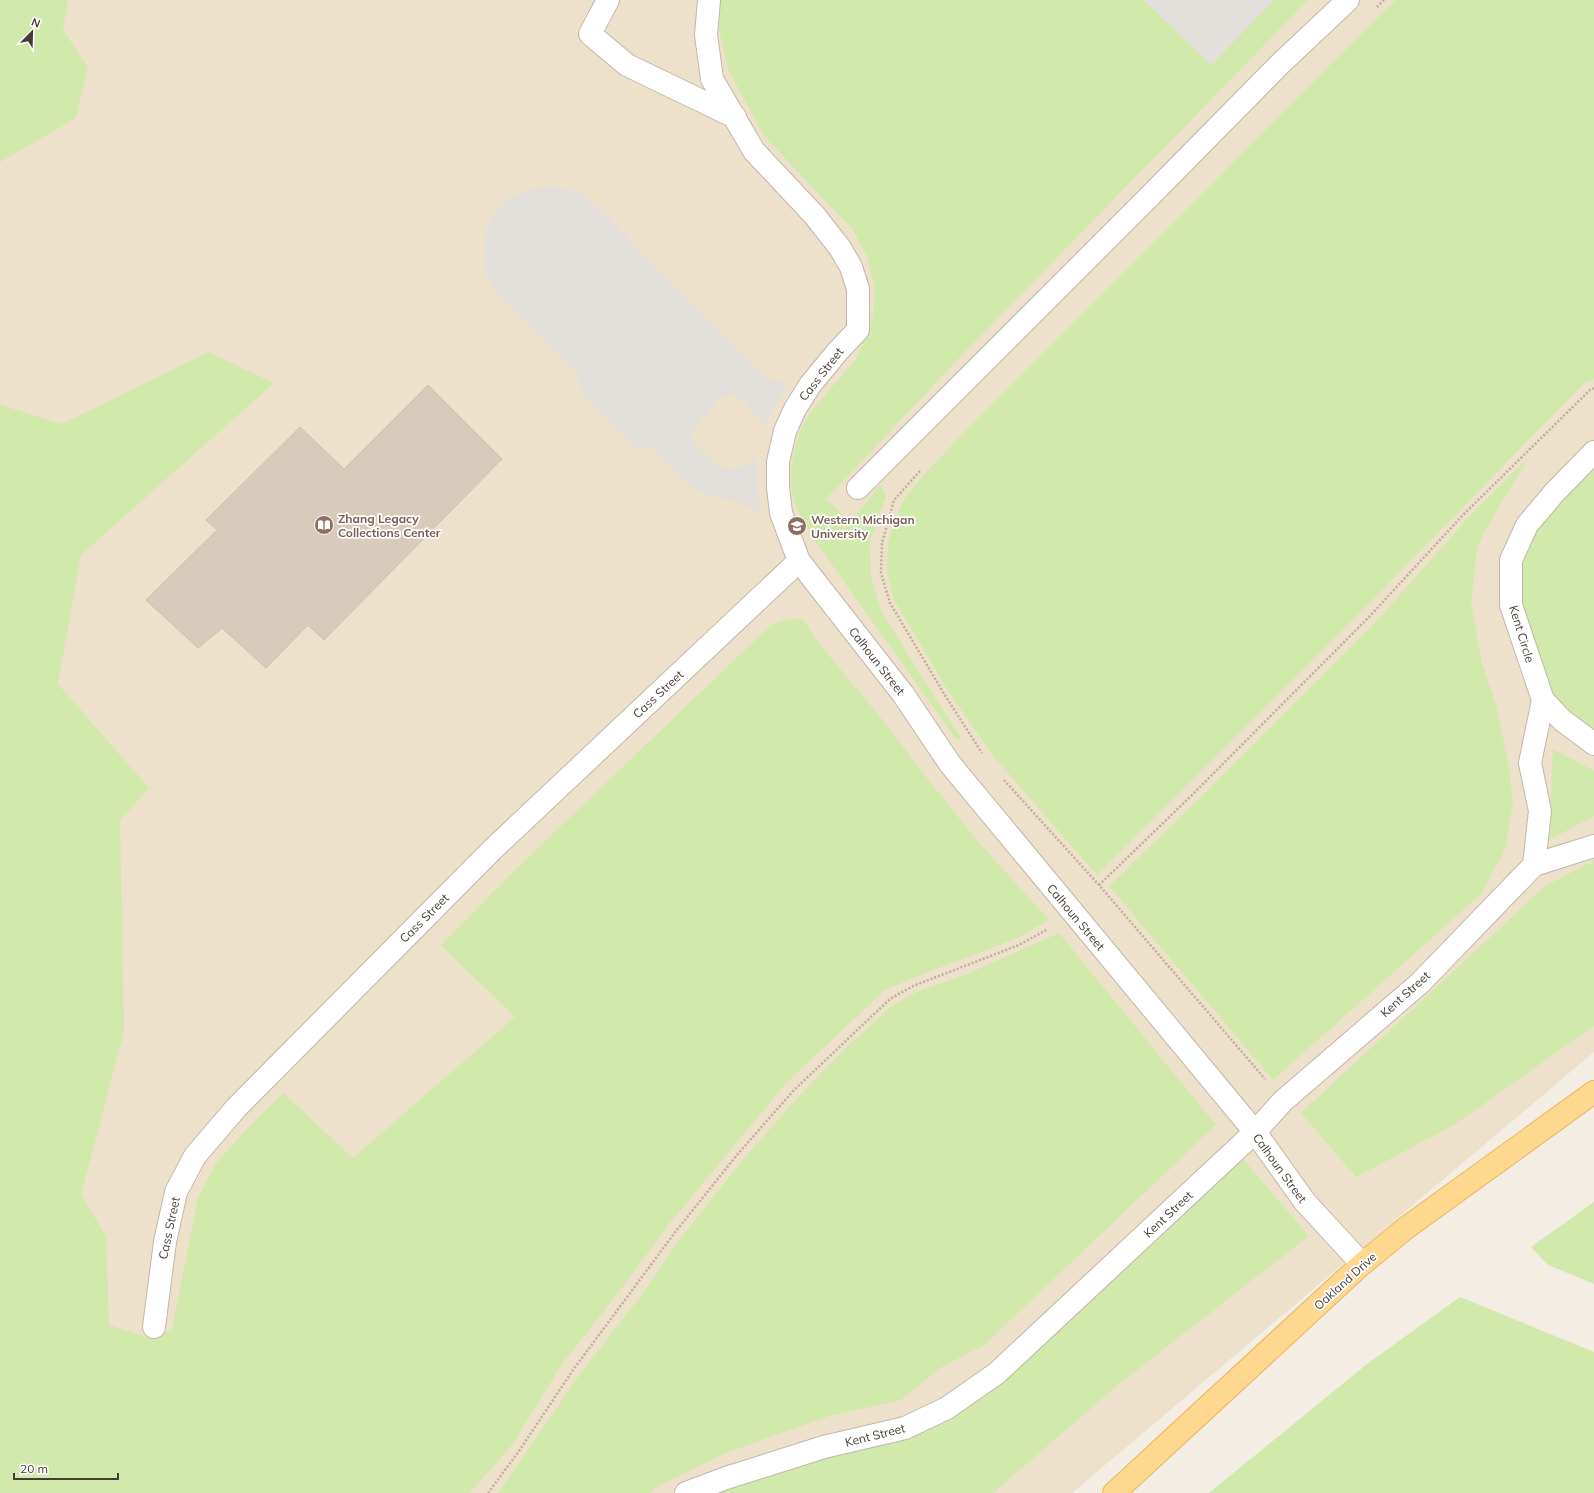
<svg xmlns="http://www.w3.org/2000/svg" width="1594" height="1493" viewBox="0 0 1594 1493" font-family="Mulish,sans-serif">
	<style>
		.education { fill: #ede1cc }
		.green { fill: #d1e9aa }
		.parking { fill: #e3e0dc }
		.building { fill: #d8cbbb; stroke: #d0bfab }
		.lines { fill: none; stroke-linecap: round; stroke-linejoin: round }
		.minor-casing { stroke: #c1b7a9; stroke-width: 24 }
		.major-casing { stroke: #e8b55c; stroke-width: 24 }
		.path { stroke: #c1af96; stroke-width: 2.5; stroke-dasharray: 2 2; stroke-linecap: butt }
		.minor { stroke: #fff; stroke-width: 22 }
		.major { stroke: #ffd890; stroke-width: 22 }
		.labels { text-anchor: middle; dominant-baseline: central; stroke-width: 3.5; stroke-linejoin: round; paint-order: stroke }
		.street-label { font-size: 12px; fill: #453d33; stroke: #fff }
		.education-label { font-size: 12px; font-weight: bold; fill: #785e54; stroke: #fff; text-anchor: start }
	</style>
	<rect width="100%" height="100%" fill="#f3ede3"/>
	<!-- education -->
	<polygon class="education" points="0,0 1594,0 1594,1052 1072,1493 0,1493"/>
	<!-- green -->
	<g class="green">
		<polygon points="0,0 68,0 63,30 88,68 76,118 0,162"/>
		<polygon points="720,0 1144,0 1211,65 1274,0 1308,0 964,353 826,499 850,522 881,484 886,496 870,541 871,576 881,611 939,704 962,739 956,739 818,545 796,507 791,487 792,464 798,435 808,415 856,359 873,316 875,290 867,256 853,230 765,137 751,112 729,71 719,30"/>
		<polygon points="1395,0 1594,0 1594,379 1584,383 1361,612 1097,875 993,756 950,694 894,600 887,572 888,542 902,502 921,478 958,439"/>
		<polygon points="209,352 274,383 81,555 58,684 149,788 120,820 124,1031 81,1195 106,1236 109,1325 153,1339 172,1329 198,1198 215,1165 236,1141 283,1093 353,1158 515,1017 441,945 517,868 771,625 789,619 803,619 817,641 881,718 930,782 980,844 1049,920 1017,938 913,978 885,990 786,1083 669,1224 622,1288 562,1364 511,1446 470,1493 0,1493 0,405 62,424"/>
		<polygon points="1529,457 1486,529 1477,548 1471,604 1482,663 1496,705 1508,761 1513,801 1505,850 1481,894 1273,1080 1109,886 1198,800 1374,624 1467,519"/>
		<polygon points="1594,462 1594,732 1569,715 1552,692 1532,646 1518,603 1518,562 1533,528"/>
		<polygon points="1553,749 1594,771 1594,816 1549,840"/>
		<polygon points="1594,860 1594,1026 1454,1125 1356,1177 1301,1113 1544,887"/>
		<polygon points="1059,933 1216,1125 984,1345 940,1368 901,1400 829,1416 725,1453 660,1485 649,1493 498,1493 580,1374 640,1297 683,1235 744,1158 801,1094 847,1047 894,1004 917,992 967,974"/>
		<polygon points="1243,1159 1309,1236 1119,1384 993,1493 718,1493 728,1488 826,1457 907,1440 952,1416 1004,1379"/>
		<polygon points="1594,1202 1594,1284 1548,1265 1531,1247"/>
		<polygon points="1460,1297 1594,1352 1594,1493 1209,1493 1367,1364"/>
	</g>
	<!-- parking -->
	<g class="parking">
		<polygon points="1144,0 1274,0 1211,65"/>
		<polygon points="557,186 579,192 605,213 657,268 767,378 779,382 789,382 764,425 762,425 758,417 742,399 735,394 727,394 722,398 690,432 691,440 702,453 717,464 723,467 729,468 736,468 743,466 755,457 757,458 759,511 735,501 699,492 683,479 657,452 650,447 638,449 631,444 582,394 577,372 506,302 494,288 486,276 484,256 484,241 487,227 497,212 507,200 522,193 537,188"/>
	</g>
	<!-- building -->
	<polygon class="building" points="428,385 502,459 324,640 308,625 266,668 222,628 198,648 146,600 217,530 206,520 300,427 344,469"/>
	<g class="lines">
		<defs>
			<g id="minor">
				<polyline points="608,0 590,34 627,65 735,117"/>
				<polyline points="709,0 706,35 712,79 754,151 815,216 840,248 851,267 858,289 858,330 838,351 810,385 795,409 785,431 778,462 778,487 781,513 799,561 903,694 950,764 1255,1132 1305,1202 1362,1264"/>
				<polyline points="858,488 1142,204 1280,64 1348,0"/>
				<polyline points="1543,700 1562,720 1594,744"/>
				<polyline points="1534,865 1540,811 1530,763 1543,700 1511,605 1511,560 1527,525 1554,493 1594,452"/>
				<polyline points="154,1327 165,1242 176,1192 195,1156 236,1108 493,849 799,561"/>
				<polyline points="686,1493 726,1478 824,1447 905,1428 947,1408 997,1373 1255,1132 1283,1101 1420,983 1534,865 1594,846"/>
			</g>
			<polyline id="major" points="1114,1493 1362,1264 1406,1228 1594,1092"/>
		</defs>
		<!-- minor casing -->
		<use href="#minor" class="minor-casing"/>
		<!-- major casing -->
		<use href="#major" class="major-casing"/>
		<!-- path -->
		<g class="path">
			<polyline points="1377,7 1384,0"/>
			<polyline points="920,471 894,500 882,543 881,573 890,603 946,697 982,753"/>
			<polyline points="1004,780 1099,885 1265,1079"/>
			<polyline points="1099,885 1191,796 1368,618 1463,515 1590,390 1594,388"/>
			<polyline points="488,1493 519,1451 573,1370 676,1231 737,1155 794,1090 890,999 913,986 1019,945 1048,929"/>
		</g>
		<!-- minor -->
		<use href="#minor" class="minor"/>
		<!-- major -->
		<use href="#major" class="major"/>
	</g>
	<!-- icons -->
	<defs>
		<symbol id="library-disc" viewBox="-11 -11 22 22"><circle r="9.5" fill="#8d6e63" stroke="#fff"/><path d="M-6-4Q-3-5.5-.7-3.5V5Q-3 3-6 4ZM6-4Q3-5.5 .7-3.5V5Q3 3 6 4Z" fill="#fff"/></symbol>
		<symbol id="university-disc" viewBox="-11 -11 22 22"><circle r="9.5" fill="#8d6e63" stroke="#fff"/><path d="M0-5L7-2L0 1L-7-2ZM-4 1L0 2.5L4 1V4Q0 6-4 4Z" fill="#fff"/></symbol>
	</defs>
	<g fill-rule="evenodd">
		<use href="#library-disc" x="313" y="514" width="22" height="22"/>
		<use href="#university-disc" x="786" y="515" width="22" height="22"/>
	</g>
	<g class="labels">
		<!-- street labels -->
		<g class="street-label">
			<text transform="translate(821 374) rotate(-52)">Cass Street</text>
			<text transform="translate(1522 634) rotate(73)">Kent Circle</text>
			<text transform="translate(877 661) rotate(52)">Calhoun Street</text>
			<text transform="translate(658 694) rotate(-43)">Cass Street</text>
			<text transform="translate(1076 917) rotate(50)">Calhoun Street</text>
			<text transform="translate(424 918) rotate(-45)">Cass Street</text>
			<text transform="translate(1405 994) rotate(-42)">Kent Street</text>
			<text transform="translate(1280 1168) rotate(54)">Calhoun Street</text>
			<text transform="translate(1168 1214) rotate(-43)">Kent Street</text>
			<text transform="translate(169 1228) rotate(-78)">Cass Street</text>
			<text transform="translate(1345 1281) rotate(-42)">Oakland Drive</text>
			<text transform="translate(875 1435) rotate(-14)">Kent Street</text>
		</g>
		<!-- education labels -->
		<g class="education-label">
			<text x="338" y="518">Zhang Legacy<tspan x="338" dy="14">Collections Center</tspan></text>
			<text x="811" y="519">Western Michigan<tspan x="811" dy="14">University</tspan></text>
		</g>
	</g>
	<!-- north arrow -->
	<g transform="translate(32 32) rotate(23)" stroke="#ffffff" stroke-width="3" paint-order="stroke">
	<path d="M0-3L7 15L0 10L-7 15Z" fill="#453d33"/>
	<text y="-6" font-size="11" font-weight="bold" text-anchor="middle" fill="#453d33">N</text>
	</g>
	<!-- scale -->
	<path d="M14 1473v6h104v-6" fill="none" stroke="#453d33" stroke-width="2"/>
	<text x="20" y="1473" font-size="12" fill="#453d33" stroke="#ffffff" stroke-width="3" paint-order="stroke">20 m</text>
</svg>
